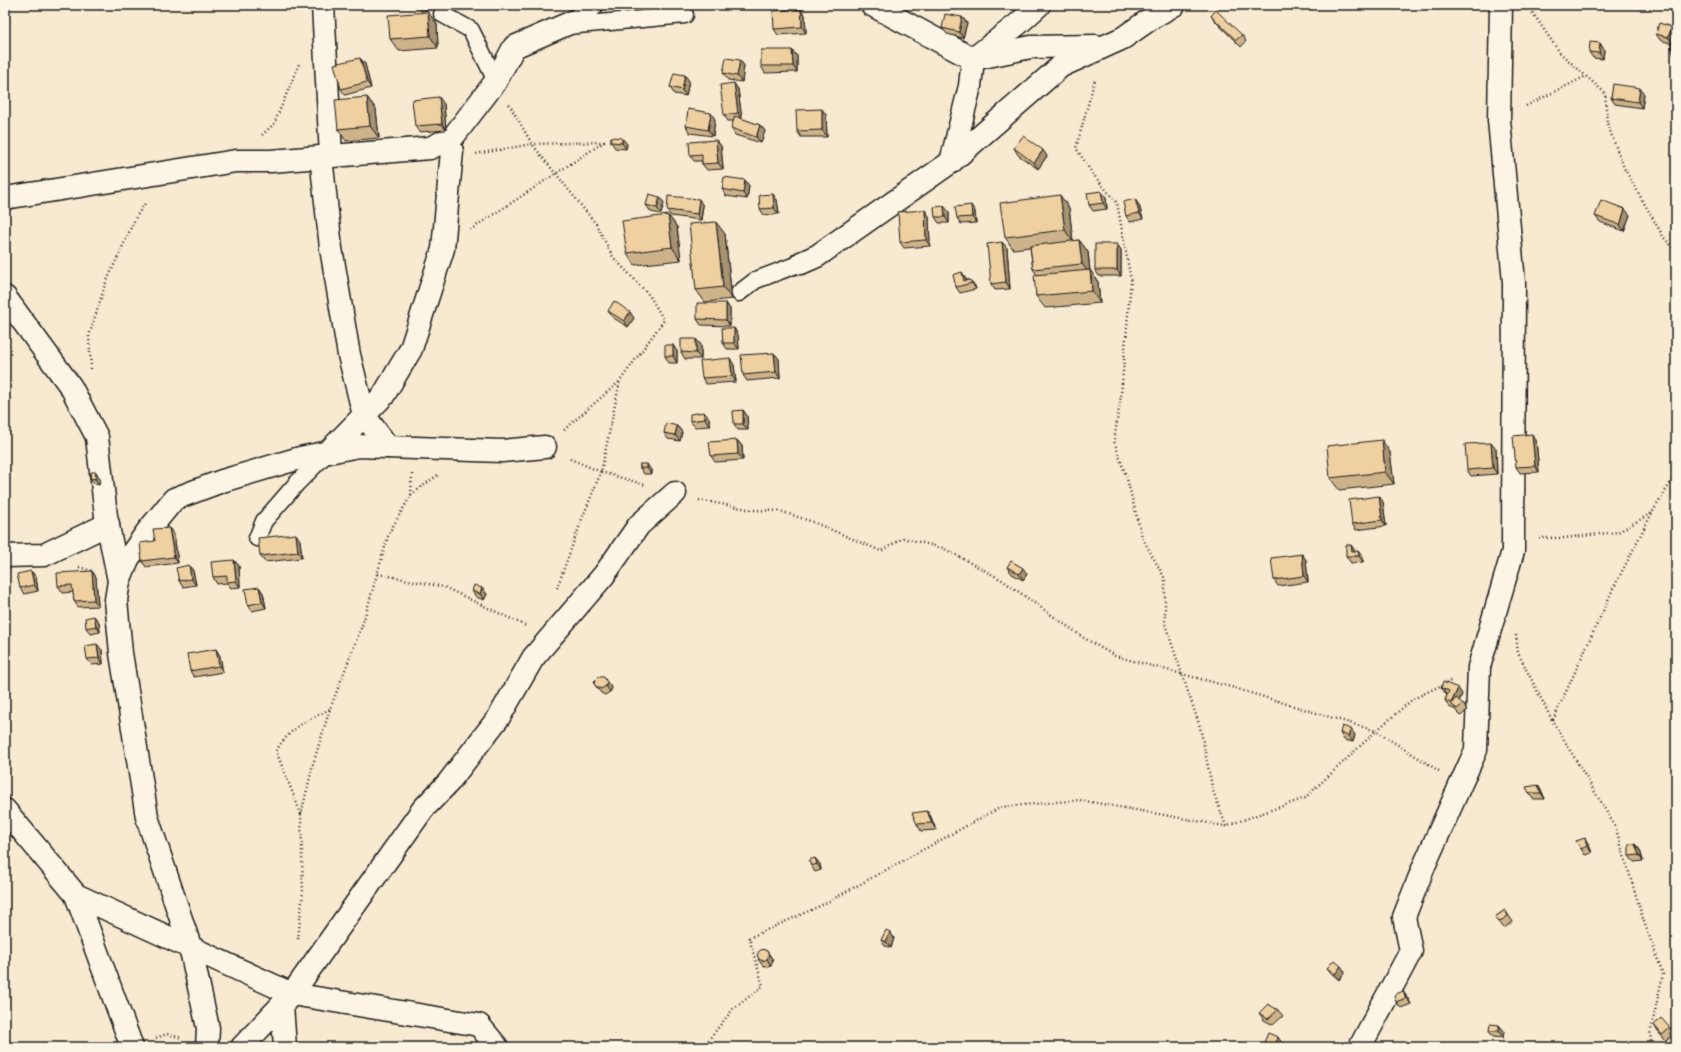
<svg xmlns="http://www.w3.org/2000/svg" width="1681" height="1052" viewBox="0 0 1681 1052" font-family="Delius,sans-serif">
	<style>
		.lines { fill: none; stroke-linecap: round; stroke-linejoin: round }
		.service-casing { stroke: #1c1c1c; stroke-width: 19 }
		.minor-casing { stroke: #1c1c1c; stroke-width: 25 }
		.path { stroke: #1c1c1c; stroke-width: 2.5; stroke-dasharray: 1 3; stroke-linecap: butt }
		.service { stroke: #fcf5e5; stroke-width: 16 }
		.minor { stroke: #fcf5e5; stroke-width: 22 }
		.wall { fill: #ceb38a; stroke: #1c1c1c }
		.shaded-wall { fill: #a79271; stroke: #1c1c1c }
		.building { fill: #efd0a1; stroke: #1c1c1c }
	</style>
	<rect width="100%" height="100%" fill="#f8ead1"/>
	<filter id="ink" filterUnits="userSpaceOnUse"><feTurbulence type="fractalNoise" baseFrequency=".025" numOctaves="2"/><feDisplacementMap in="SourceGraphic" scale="8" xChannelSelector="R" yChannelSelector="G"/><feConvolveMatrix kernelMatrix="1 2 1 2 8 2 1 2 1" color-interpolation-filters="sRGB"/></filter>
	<g filter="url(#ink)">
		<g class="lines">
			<defs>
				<g id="service">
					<polyline points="442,14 471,30 496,81"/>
					<polyline points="567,26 685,15"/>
					<polyline points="739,293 756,280 801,263"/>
					<polyline points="257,538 264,521 297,483 328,452"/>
				</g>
				<g id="minor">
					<polyline points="323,5 331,156"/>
					<polyline points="872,5 973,59 1031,47 1096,46"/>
					<polyline points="321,157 331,248 349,355 364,415 388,447"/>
					<polyline points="951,162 970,86 973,59 1018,24 1039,5"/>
					<polyline points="5,198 236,161 271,161 430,148 453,137 496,81 514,47 579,19 592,5"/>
					<polyline points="801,263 817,256 951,162 1061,66 1123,38 1153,17 1174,5"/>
					<polyline points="5,297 71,387 97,437 106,516 119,581"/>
					<polyline points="328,452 383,396 411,349 443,249 452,151"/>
					<polyline points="5,556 44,555 108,524"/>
					<polyline points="5,810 76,895 292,994 479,1025 497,1047"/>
					<polyline points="76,895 132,1047"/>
					<polyline points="282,1005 285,1047"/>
					<polyline points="207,1047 208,1028 190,946 147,817 121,653 116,600 119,581 128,559 147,532 174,499 222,481 300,458 358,446 502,451 545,447"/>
					<polyline points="242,1047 292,994 423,809 448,783 499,717 533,658 604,575 639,525 675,493"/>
					<polyline points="1360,1047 1411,951 1404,917 1424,866 1476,750 1479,667 1513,551 1514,282 1499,120 1501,5"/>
				</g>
			</defs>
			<!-- service casing -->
			<use href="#service" class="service-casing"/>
			<!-- minor casing -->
			<use href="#minor" class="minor-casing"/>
			<!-- path -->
			<g class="path">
				<polyline points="1528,6 1560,53 1605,93 1607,123 1624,168 1664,238 1676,251"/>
				<polyline points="509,104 532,144 596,224 613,257 649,295 664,320 620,381 601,472 568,458"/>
				<polyline points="1526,106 1586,76"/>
				<polyline points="262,135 274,124 299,64"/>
				<polyline points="470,230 604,142 532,144 476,154"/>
				<polyline points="91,369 89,336 105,285 136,217 146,202"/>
				<polyline points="564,430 620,381"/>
				<polyline points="411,495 412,474"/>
				<polyline points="699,500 753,510 780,511 813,522 881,551 903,538 943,548 1002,580 1084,638 1115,656 1182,674 1200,727 1213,791 1226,826 1305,798 1376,731 1231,687 1182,674 1165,624 1165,579 1142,537 1127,479 1114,441 1121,395 1131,280 1117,203 1092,173 1076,148 1095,79"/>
				<polyline points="1539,538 1563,538 1618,532 1652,513 1676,474"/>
				<polyline points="79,567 92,571"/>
				<polyline points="378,574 444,587 526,626"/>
				<polyline points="557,588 582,519 601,472 646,485"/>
				<polyline points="1516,635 1518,653 1552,720 1615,826 1643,919 1663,974 1650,1034 1652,1047"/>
				<polyline points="1553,720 1613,589 1652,513"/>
				<polyline points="1439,771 1376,731 1413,699 1452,680"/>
				<path d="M301,814L276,751C291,727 306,721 330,709"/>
				<polyline points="298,939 303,892 301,815 313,764 330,709 363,623 389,533 411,495 439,474"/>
				<polyline points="156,1038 167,1034 182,1038"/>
				<polyline points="5,1043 36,1047"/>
				<polyline points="703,1047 733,1009 763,986 749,938 822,905 1001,807 1080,800 1225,826"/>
			</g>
			<!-- service -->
			<use href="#service" class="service"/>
			<!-- minor -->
			<use href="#minor" class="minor"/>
		</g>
		<!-- wall -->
		<g class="wall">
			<polygon points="417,5 436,5 436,9 421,11"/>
			<polygon points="801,9 805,15 806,33 778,35 774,29"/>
			<polygon points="1211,16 1242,35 1246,41 1241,47 1216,22"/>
			<polygon points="962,17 967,23 963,38 947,34 942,28"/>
			<polygon points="437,24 438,48 399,51 390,39"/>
			<polygon points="1672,27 1676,33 1673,44 1660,40 1656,34"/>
			<polygon points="1600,43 1604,50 1603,59 1593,58 1589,52"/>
			<polygon points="792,50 797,56 797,72 765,73 761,66"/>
			<polygon points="360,58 365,64 371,88 345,95 341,89"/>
			<polygon points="740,60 744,66 742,82 728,80 723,73"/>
			<polygon points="689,81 686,96 674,94 670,87"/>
			<polygon points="738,89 742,119 760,125 765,131 761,143 735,135 731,128 734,121 728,121 724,115"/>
			<polygon points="1644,94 1642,108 1615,104 1611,98"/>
			<polygon points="367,97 376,109 379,138 346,141 338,129"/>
			<polygon points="444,104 446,130 419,132 415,126"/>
			<polygon points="826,115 827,137 801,137 797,131"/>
			<polygon points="715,119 713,136 690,133 686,126"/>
			<polygon points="611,137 627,144 626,149 615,148 611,142"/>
			<polygon points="716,140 721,146 723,169 707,170 702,164 702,161 694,161 690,155"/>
			<polygon points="1014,148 1047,156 1038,169 1018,155"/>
			<polygon points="745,180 749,186 747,199 726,196 722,189"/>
			<polygon points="773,194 777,200 779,214 764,215 760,209"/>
			<polygon points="660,197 664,203 661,214 651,212 646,205"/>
			<polygon points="1106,197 1107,209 1093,211 1089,205"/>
			<polygon points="1139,205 1143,219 1130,222 1126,216"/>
			<polygon points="703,206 701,220 671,216 667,210"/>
			<polygon points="1069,208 1073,241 1079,240 1088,252 1090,270 1098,282 1100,303 1045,308 1036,296 1037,275 1033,269 1030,247 1013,249 1005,237"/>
			<polygon points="1676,208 1676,229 1673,225"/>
			<polygon points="975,211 976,223 961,224 957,218"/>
			<polygon points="949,212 949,223 939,223 935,217"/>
			<polygon points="668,215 677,227 681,260 635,265 627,253"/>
			<polygon points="1630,215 1624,231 1600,222 1595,216"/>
			<polygon points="929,216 930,246 904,248 900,242"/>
			<polygon points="725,234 732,299 705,302 696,290"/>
			<polygon points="1002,242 1007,248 1010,289 995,290 991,284"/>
			<polygon points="1117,244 1121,250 1121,276 1099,276 1095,270"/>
			<polygon points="966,279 967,280 970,280 975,286 976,289 960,293 956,287"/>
			<polygon points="726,303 730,309 730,326 701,325 697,319"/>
			<polygon points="608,311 634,318 628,327 612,317"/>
			<polygon points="734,328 738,335 739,349 727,349 723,343"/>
			<polygon points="696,339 701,345 701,359 685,359 681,352"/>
			<polygon points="677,351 677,363 669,363 665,356"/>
			<polygon points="774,353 779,359 780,378 747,381 743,375"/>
			<polygon points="734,365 736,382 706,384 702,378"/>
			<polygon points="743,410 747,416 748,430 738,430 734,424"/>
			<polygon points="709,418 710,426 695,427 690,421"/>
			<polygon points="677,426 682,432 680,441 668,439 664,433"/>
			<polygon points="737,440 742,446 743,460 715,462 711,456"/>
			<polygon points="1536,440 1539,472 1520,473 1516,467"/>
			<polygon points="1496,449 1497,474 1471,476 1467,470"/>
			<polygon points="1390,452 1394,484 1339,490 1330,478"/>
			<polygon points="640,464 651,470 651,474 644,474 640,468"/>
			<polygon points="96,472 100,479 99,485 95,484 90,478"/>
			<polygon points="1379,496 1383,502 1386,526 1356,530 1352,524"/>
			<polygon points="169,528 174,534 178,563 146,567 142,561"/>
			<polygon points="300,540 302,558 265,562 260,556"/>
			<polygon points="1355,551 1363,557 1363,562 1351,563 1346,556"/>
			<polygon points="1302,554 1306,560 1308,582 1278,586 1274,580"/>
			<polygon points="234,560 239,566 240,587 231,588 227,583 217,584 213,577"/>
			<polygon points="189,565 193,571 196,585 183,587 179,581"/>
			<polygon points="1007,567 1027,574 1023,580 1012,574"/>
			<polygon points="31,571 36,577 38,591 24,594 20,588"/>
			<polygon points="92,571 96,577 98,606 78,607 74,601 73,592 63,593 58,586"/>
			<polygon points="259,587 263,593 266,608 252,611 248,605"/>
			<polygon points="482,588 487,594 484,600 476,597 472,591"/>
			<polygon points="99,622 100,632 91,634 86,628"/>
			<polygon points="216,649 220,656 223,672 194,677 190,671"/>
			<polygon points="102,650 103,664 92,665 87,659"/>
			<polygon points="595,680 612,688 610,692 605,695 601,693 594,684"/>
			<polygon points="1441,688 1462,694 1459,701 1463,704 1467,710 1461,716 1454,709 1449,707 1445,700 1447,695 1446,694"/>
			<polygon points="1340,733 1355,735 1353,742 1344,740"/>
			<polygon points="1542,792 1545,799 1533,799 1529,793"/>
			<polygon points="927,811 931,817 936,830 921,831 917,824"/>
			<polygon points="1576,841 1589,845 1592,853 1585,855"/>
			<polygon points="1635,844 1640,850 1643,861 1634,862 1629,856"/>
			<polygon points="809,860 820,864 821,870 815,872 811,866"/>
			<polygon points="1505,910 1513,922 1504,928 1495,917"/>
			<polygon points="890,932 894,938 891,948 885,946 881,940"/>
			<polygon points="766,950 773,960 771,966 768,967 762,965 758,959"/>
			<polygon points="1327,968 1345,972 1339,980 1332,974"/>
			<polygon points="1407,997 1411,1004 1401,1008 1396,1002"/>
			<polygon points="1278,1010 1283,1016 1273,1025 1264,1020 1259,1013"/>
			<polygon points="1499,1025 1504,1031 1503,1038 1493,1037 1489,1031"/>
			<polygon points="1654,1025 1670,1028 1674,1034 1666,1041 1658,1032"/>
		</g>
		<!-- shaded-wall -->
		<g class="shaded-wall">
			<polygon points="433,5 436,5 436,9"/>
			<polygon points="801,9 805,15 806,33 802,27"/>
			<polygon points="428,12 437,24 438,48 430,36"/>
			<polygon points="962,17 967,23 963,38 959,32"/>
			<polygon points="1672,27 1676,33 1673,44 1668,37"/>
			<polygon points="1600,43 1604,50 1603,59 1599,53"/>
			<polygon points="792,50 797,56 797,72 793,66"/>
			<polygon points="360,58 365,64 371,88 367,82"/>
			<polygon points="740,60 744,66 742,82 737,76"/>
			<polygon points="685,75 689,81 686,96 682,90"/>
			<polygon points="734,83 738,89 742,120 738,113"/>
			<polygon points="1640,88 1644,94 1642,108 1638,102"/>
			<polygon points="367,97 376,109 379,138 370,126"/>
			<polygon points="439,97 444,104 446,130 442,124"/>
			<polygon points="822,109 826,115 827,137 822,130"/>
			<polygon points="711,113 715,119 713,136 708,130"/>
			<polygon points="760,125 765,131 761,143 756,137"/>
			<polygon points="622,138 627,144 626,149 622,143"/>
			<polygon points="716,140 721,146 723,169 718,163"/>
			<polygon points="1043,150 1047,156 1038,169 1034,163"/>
			<polygon points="745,180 749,186 747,199 743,193"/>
			<polygon points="1101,191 1106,197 1107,209 1103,203"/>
			<polygon points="773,194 777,200 779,214 774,208"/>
			<polygon points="1060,195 1069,208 1073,242 1065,230"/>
			<polygon points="660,197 664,203 661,214 657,208"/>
			<polygon points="699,199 703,206 701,220 697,214"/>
			<polygon points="1135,199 1139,205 1143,219 1139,213"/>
			<polygon points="971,205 975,211 976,223 972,217"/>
			<polygon points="944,206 949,212 949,223 945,217"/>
			<polygon points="1625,209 1630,215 1624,231 1620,225"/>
			<polygon points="925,210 929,216 930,246 926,240"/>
			<polygon points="668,215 677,227 681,260 672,247"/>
			<polygon points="716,222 725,234 732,299 723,287"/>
			<polygon points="1079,240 1088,252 1090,273 1090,270 1098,282 1100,303 1092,291 1091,276 1082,264"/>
			<polygon points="1002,242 1007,248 1010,289 1006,282"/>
			<polygon points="1117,244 1121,250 1121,276 1117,270"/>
			<polygon points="962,272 966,279 968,284 964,281"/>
			<polygon points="970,280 975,286 976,289"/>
			<polygon points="726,303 730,309 730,326 726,320"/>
			<polygon points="630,312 634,318 628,327 624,321"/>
			<polygon points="734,328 738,335 739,349 734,343"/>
			<polygon points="696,339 701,345 701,359 696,353"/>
			<polygon points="673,345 677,351 677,363 673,356"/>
			<polygon points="774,353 779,359 780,378 776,372"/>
			<polygon points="730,358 734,365 736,382 732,376"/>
			<polygon points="743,410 747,416 748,430 743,424"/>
			<polygon points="704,412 709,418 710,426 705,419"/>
			<polygon points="677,426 682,432 680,441 675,435"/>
			<polygon points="1532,434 1536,440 1539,472 1535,466"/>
			<polygon points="737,440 742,446 743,460 738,454"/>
			<polygon points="1382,440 1390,452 1394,484 1385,472"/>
			<polygon points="1491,443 1496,449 1497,474 1493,468"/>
			<polygon points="647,464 651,470 651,474 647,468"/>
			<polygon points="96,472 100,479 99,485 95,479"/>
			<polygon points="1379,496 1383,502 1386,526 1382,520"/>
			<polygon points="169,528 174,534 178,563 174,557"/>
			<polygon points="296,534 300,540 302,558 298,552"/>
			<polygon points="1351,545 1356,552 1356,557 1352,551"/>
			<polygon points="1358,551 1363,557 1363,562 1359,556"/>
			<polygon points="1302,554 1306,560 1308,582 1304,576"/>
			<polygon points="234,560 239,566 240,587 236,581"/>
			<polygon points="189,565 193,571 196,585 191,579"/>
			<polygon points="1023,568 1027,574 1023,580 1019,574"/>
			<polygon points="31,571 36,577 38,591 34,585"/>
			<polygon points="92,571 96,577 98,606 94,600"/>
			<polygon points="259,587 263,593 266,608 262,602"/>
			<polygon points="482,588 487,594 484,600 480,594"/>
			<polygon points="94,616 99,622 100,632 96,626"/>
			<polygon points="97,644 102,650 103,664 99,658"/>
			<polygon points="216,649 220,656 223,672 219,666"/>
			<polygon points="607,682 612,688 610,692 606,686"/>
			<polygon points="1458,688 1462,694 1456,709 1451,703"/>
			<polygon points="1351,729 1355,735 1353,742 1348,736"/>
			<polygon points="1538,785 1542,792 1545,799 1541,793"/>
			<polygon points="927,811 931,817 936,830 932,823"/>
			<polygon points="1585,838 1589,845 1592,853 1587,846"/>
			<polygon points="1635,844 1640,850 1643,861 1639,855"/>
			<polygon points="815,858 820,864 821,870 817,864"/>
			<polygon points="890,932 894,938 891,948 886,942"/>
			<polygon points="766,950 773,960 771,966 767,959"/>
			<polygon points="1341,966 1345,972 1339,980 1335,974"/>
			<polygon points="1403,991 1407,997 1411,1004 1406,998"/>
			<polygon points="1499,1025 1504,1031 1503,1038 1499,1031"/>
			<polygon points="1278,1037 1282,1043 1280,1047 1274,1047"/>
		</g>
		<!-- building -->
		<g class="building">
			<polygon points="801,9 802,27 774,29 773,11"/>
			<polygon points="1216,10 1242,35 1236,40 1211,16"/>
			<polygon points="428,12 430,36 390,39 388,15"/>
			<polygon points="945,14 962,17 959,32 942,28"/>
			<polygon points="1659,23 1672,27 1668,37 1656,34"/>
			<polygon points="1590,42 1600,43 1599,53 1589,52"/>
			<polygon points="1676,44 1676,58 1675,59 1671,46"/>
			<polygon points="761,50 792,50 793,66 761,66"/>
			<polygon points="360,58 367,82 341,89 334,64"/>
			<polygon points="726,58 740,60 737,76 723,73"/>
			<polygon points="674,73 685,75 682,90 670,87"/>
			<polygon points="734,83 738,113 724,115 720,85"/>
			<polygon points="1613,84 1640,88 1638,102 1611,98"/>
			<polygon points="367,97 370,126 338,129 335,100"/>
			<polygon points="439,97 442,124 415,126 412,100"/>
			<polygon points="688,109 711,113 708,130 686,126"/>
			<polygon points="822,109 822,130 797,131 796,110"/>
			<polygon points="735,116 760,125 756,137 731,128"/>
			<polygon points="1023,136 1043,150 1034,163 1014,148"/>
			<polygon points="611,137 622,138 622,143 611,142"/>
			<polygon points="716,140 718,163 702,164 702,154 690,155 689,142"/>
			<polygon points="724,177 745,180 743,193 722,189"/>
			<polygon points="1101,191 1103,203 1089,205 1087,193"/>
			<polygon points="649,194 660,197 657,208 646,205"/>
			<polygon points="773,194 774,208 760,209 759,195"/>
			<polygon points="1060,195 1065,230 1005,237 1000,203"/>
			<polygon points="668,196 699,199 697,214 667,210"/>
			<polygon points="1135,199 1139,213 1126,216 1123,202"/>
			<polygon points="1601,200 1625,209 1620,225 1595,216"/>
			<polygon points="971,205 972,217 957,218 955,207"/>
			<polygon points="944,206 945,217 935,217 934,207"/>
			<polygon points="1673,207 1676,208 1676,225 1673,225"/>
			<polygon points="925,210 926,240 900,242 898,212"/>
			<polygon points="668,215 672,247 627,253 622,221"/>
			<polygon points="716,222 723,287 696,290 689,224"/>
			<polygon points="1079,240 1082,264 1033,269 1030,246"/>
			<polygon points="1002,242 1006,282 991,284 987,244"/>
			<rect x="1095" y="244" width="22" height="26"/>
			<polygon points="1090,270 1092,291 1036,296 1034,275"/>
			<polygon points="962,272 964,281 970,280 972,283 956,287 953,275"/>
			<polygon points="614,301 630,312 624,321 608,311"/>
			<polygon points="697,303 726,303 726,320 697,319"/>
			<polygon points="722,328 734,328 734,343 723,343"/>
			<polygon points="681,339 696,339 696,353 681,352"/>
			<rect x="665" y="345" width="8" height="11"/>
			<polygon points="774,353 776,372 743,375 741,355"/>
			<polygon points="730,358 732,376 702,378 700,361"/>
			<polygon points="743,410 743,424 734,424 733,411"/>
			<polygon points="704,412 705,419 690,421 690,414"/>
			<polygon points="666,423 677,426 675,435 664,433"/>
			<polygon points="1532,434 1535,466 1516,467 1513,436"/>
			<polygon points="737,440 738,454 711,456 709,442"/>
			<polygon points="1382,440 1385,472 1330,478 1327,446"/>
			<polygon points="1491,443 1493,468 1467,470 1465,444"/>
			<rect x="640" y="464" width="7" height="4"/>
			<polygon points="91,472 96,472 95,479 90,478"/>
			<polygon points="1379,496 1382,520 1352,524 1349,500"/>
			<polygon points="169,528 174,557 142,561 140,543 155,541 153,529"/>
			<polygon points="296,534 298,552 260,556 258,538"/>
			<polygon points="1346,545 1351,545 1352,551 1358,551 1359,556 1346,556"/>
			<polygon points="1302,554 1304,576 1274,580 1271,558"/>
			<polygon points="234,560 236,581 227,582 227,576 213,577 211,562"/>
			<polygon points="1011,561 1023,568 1019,574 1007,567"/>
			<polygon points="189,565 191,579 179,581 176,568"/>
			<polygon points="31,571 34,585 20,588 17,574"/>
			<polygon points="92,571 94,600 74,601 72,585 58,586 57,573"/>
			<polygon points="474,585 482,588 480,594 472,591"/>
			<polygon points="259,587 262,602 248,605 245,589"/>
			<polygon points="94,616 96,626 86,628 85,618"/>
			<polygon points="97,644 99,658 87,659 85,646"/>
			<polygon points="216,649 219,666 190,671 187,654"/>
			<polygon points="598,677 604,677 607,682 606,686 601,689 597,687 594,684 595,680"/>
			<polygon points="1443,682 1458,688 1451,703 1445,700 1449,691 1441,688"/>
			<polygon points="1456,698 1463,704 1457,709 1451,704"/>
			<polygon points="1342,726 1351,729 1348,736 1340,733"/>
			<polygon points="1538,785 1541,793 1529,793 1526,787"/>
			<polygon points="927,811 932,823 917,824 912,813"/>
			<polygon points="1585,838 1587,846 1581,849 1576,841"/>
			<polygon points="1629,844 1635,844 1639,855 1629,856"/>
			<polygon points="815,858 817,864 811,866 809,860"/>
			<polygon points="1505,910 1508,916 1499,922 1495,917"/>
			<polygon points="886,930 890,932 886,942 881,940"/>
			<circle cx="763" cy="955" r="5.5"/>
			<polygon points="1334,960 1341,966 1335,974 1327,968"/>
			<polygon points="1403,991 1406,998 1396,1002 1394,995"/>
			<polygon points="1268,1004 1278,1010 1268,1019 1259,1013"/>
			<polygon points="1661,1018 1670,1028 1662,1035 1654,1025"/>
			<polygon points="1490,1024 1499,1025 1499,1031 1489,1031"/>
			<polygon points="1268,1033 1278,1037 1274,1047 1262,1047"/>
		</g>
	</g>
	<!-- margin -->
	<rect width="1681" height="1052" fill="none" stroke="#fcf5e5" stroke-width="20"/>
	<rect x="10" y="10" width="1661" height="1032" fill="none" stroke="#1c1c1c" stroke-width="1.5" filter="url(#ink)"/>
</svg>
